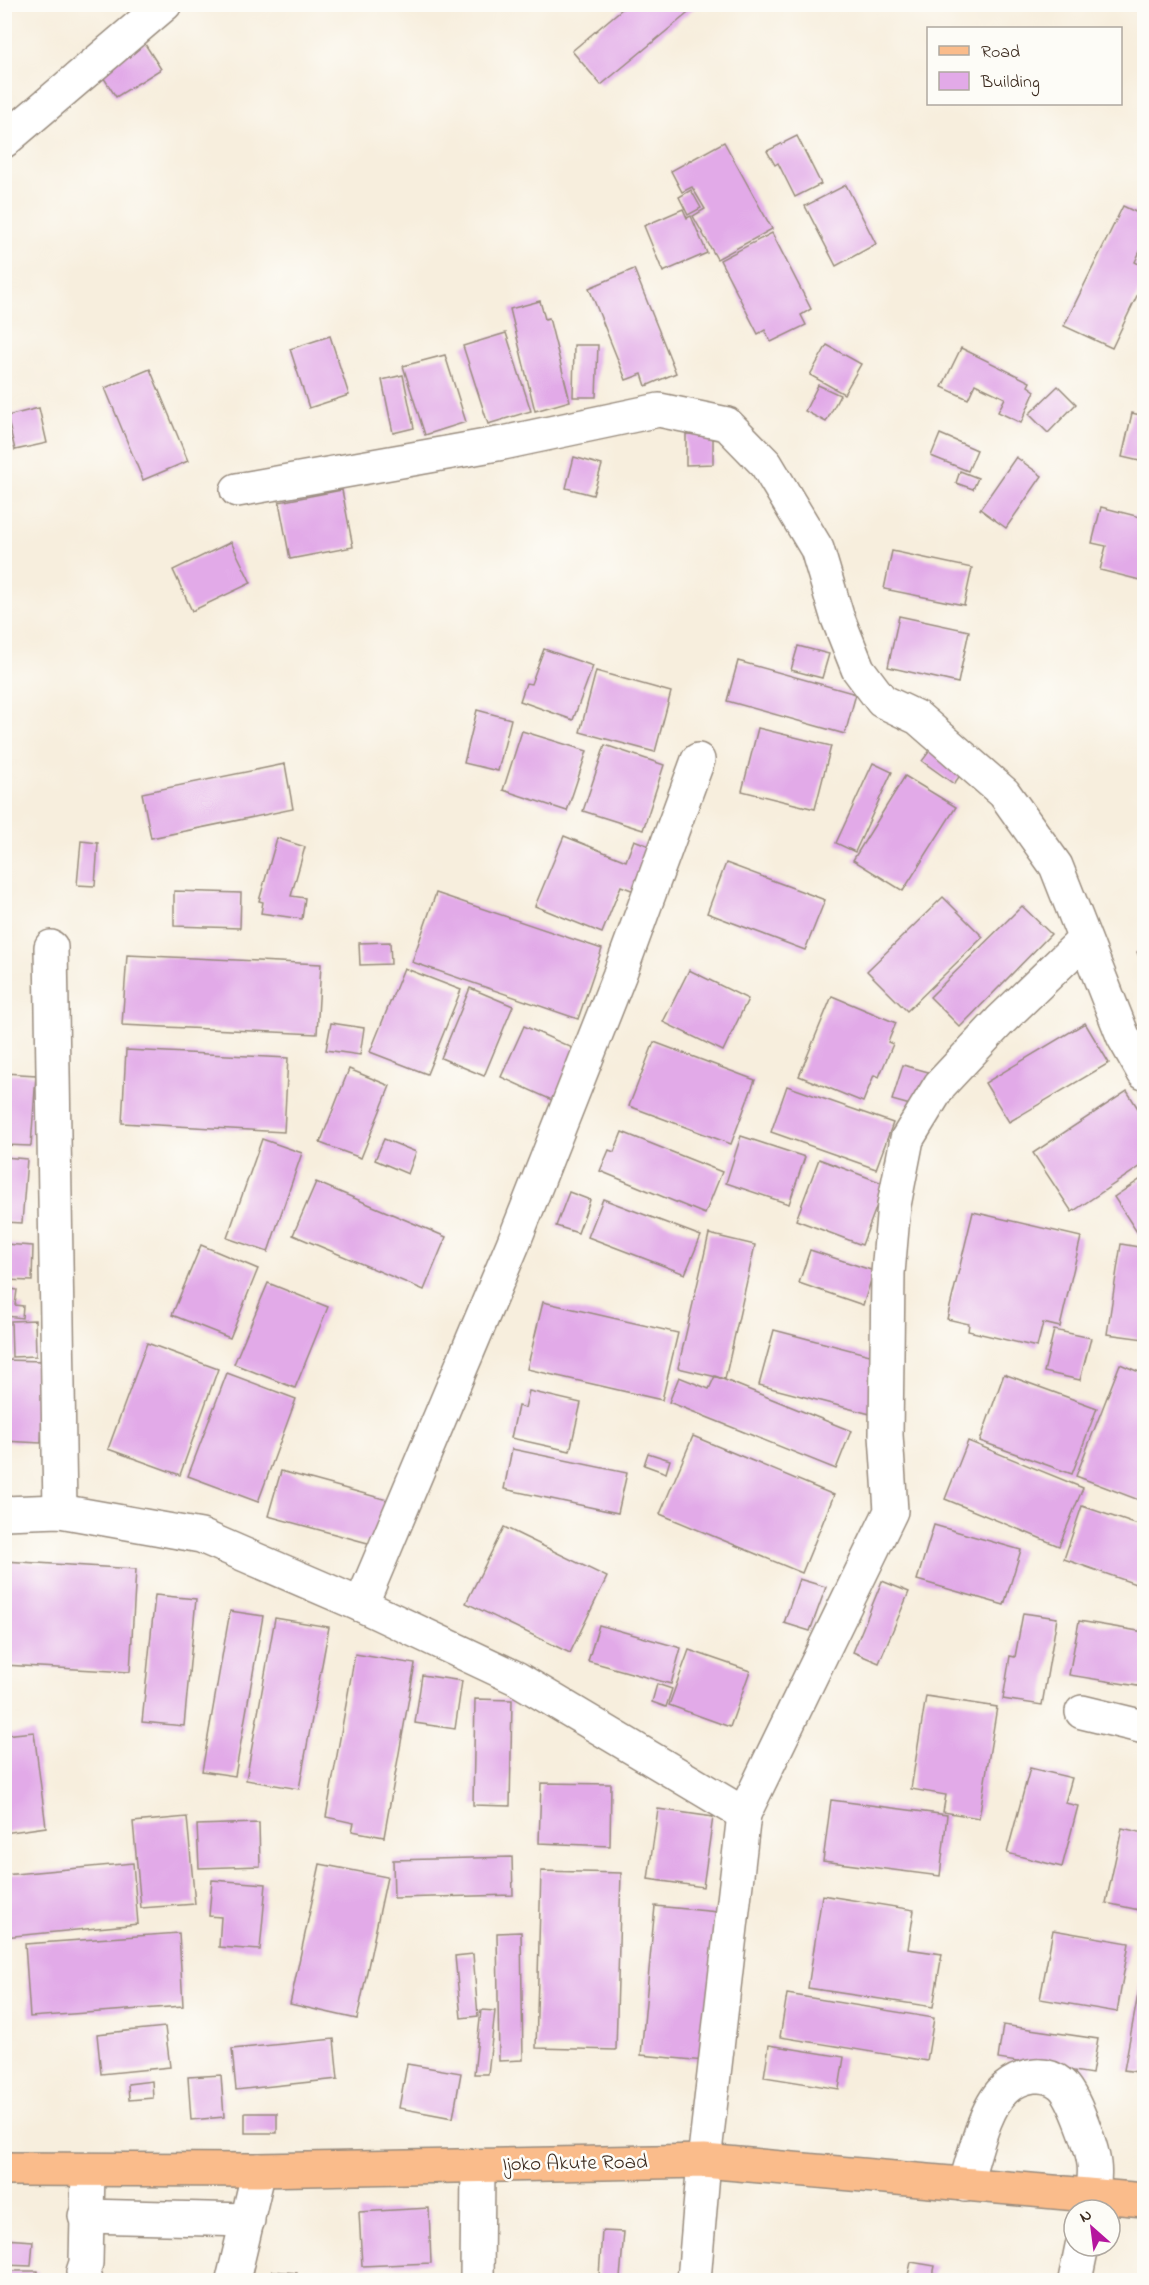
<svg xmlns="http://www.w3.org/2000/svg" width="1149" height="2285" viewBox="0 0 1149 2285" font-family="'Indie Flower',sans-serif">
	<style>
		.building { fill: #e2aae8 }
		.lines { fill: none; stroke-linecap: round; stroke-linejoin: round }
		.minor-casing { stroke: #998c7e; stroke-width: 36 }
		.major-casing { stroke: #998c7e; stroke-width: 36 }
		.minor { stroke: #fff; stroke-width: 33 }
		.major { stroke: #fabc8b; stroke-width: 33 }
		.labels { text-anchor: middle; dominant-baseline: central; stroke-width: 5; stroke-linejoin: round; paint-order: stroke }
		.street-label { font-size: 21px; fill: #3b2a1e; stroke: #fdfcf7 }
	</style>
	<rect width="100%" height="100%" fill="#fdfcf7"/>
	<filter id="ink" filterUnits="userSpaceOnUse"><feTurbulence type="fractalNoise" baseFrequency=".0167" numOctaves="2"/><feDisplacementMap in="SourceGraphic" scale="12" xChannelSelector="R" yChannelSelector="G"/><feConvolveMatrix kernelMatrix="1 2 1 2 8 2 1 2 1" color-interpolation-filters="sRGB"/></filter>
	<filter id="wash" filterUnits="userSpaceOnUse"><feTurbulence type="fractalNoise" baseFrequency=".008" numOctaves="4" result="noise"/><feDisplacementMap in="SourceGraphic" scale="24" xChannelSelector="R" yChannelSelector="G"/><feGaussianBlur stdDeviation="1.35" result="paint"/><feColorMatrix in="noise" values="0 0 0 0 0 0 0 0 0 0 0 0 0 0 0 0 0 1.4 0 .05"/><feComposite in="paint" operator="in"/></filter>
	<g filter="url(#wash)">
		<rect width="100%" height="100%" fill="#f7eedd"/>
		<g id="blocks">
			<!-- building -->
			<g class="building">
				<polygon points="628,4 699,4 601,85 572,51"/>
				<polygon points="143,41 161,69 116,97 98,69"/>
				<polygon points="797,136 821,184 795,197 778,163 775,165 767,151"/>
				<polygon points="724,142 772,229 717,259 693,216 705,209 692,187 682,192 671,171"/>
				<polygon points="846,185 876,244 836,266 805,206"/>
				<polygon points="691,190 701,208 688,215 679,197"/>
				<polygon points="1123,206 1144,216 1144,243 1135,262 1144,267 1144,281 1112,348 1064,326"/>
				<polygon points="683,209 687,218 691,216 707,253 663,272 644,226"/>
				<polygon points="772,233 811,309 801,315 806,325 771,342 765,330 758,334 720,260"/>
				<polygon points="634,269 676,373 646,386 642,374 626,380 589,288"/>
				<polygon points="540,301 545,319 549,318 570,401 535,411 510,309"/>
				<polygon points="506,333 531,411 488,424 463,346"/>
				<polygon points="330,336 349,395 309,408 290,349"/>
				<polygon points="574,345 598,345 596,397 573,397"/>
				<polygon points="827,345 861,364 844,394 810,375"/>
				<polygon points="961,348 1030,382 1028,386 1035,391 1021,423 998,412 1005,398 975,384 968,399 942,387"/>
				<polygon points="445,355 466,422 425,435 403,366"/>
				<polygon points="150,369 188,461 143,480 105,388"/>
				<polygon points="403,375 414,428 393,433 382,380"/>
				<polygon points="818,385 840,395 826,422 805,411"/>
				<polygon points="1058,386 1076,404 1048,433 1029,414"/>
				<polygon points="39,408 47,443 15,450 7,416"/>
				<polygon points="1132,413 1144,416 1144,462 1122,457"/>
				<polygon points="686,434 713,434 713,464 686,465"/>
				<polygon points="940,434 977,450 968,471 931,456"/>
				<polygon points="574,457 602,465 593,495 566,488"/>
				<polygon points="1016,457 1042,476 1006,528 980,509"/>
				<polygon points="960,471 978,478 973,489 956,483"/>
				<polygon points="342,490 353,547 290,559 279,502"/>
				<polygon points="1101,507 1144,518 1144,581 1100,570 1106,546 1092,543"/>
				<polygon points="231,542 251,583 192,611 173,570"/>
				<polygon points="892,551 972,568 964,605 884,589"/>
				<polygon points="899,616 969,631 958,683 888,667"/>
				<polygon points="798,646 829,654 822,678 791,670"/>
				<polygon points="544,649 593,666 573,720 520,701 526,683 531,684"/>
				<polygon points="738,661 856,694 845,734 727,701"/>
				<polygon points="596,671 671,692 655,752 580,732"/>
				<polygon points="477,710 511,719 498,771 464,763"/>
				<polygon points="758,728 831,746 815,809 742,791"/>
				<polygon points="522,731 587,751 567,811 503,790"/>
				<polygon points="935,744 966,767 954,784 922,761"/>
				<polygon points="605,745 664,765 643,830 583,811"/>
				<polygon points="873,763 892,772 855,852 836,843"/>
				<polygon points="285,764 293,809 151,838 142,793"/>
				<polygon points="905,776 956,807 903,891 853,860"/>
				<polygon points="564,836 626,861 634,840 660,850 642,894 621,886 602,933 535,906"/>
				<polygon points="277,838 305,847 291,896 305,898 302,919 261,913 263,902 259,901"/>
				<polygon points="81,841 98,843 95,886 77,885"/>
				<polygon points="726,863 825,900 805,950 707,913"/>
				<polygon points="174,891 241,893 240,928 174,926"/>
				<polygon points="436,893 602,949 578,1019 412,962"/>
				<polygon points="943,897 983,937 907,1011 867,971"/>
				<polygon points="1022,906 1051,934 960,1027 930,997"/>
				<polygon points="390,942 391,964 360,965 359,943"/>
				<polygon points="1144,948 1144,968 1137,952"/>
				<polygon points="127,955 321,964 317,1034 122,1025"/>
				<polygon points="404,968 461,990 427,1074 370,1052"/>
				<polygon points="689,970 748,999 723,1051 663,1022"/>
				<polygon points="470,988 513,1006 484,1076 441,1058"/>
				<polygon points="832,996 896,1023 888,1042 893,1044 879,1077 874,1075 863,1102 799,1076"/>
				<polygon points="331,1023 364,1028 360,1055 326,1050"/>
				<polygon points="1085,1023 1109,1063 1009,1122 985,1083"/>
				<polygon points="524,1026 577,1050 554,1101 501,1077"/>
				<polygon points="654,1042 755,1080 731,1144 629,1106"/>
				<polygon points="126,1050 288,1058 284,1132 122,1123"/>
				<polygon points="903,1065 932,1073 921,1108 892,1100"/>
				<polygon points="349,1069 390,1086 361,1158 320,1143"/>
				<polygon points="4,1073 36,1075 31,1146 4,1145"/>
				<polygon points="787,1086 893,1123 876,1169 771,1132"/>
				<polygon points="1127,1091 1144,1118 1144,1164 1072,1212 1033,1153"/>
				<polygon points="622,1132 722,1172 705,1214 600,1171 609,1150 614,1152"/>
				<polygon points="741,1136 805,1157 789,1204 726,1183"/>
				<polygon points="262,1139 302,1153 268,1252 227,1238"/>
				<polygon points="384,1139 416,1152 408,1174 375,1160"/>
				<polygon points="4,1157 27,1159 22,1223 4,1222"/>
				<polygon points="819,1159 885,1184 862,1245 796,1220"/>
				<polygon points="1144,1177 1144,1243 1114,1197"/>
				<polygon points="316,1182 446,1237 424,1290 293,1235"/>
				<polygon points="569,1192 590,1200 578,1233 556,1226"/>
				<polygon points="603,1199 701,1236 685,1274 588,1237"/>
				<polygon points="973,1212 1081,1237 1060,1327 1043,1323 1037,1347 968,1331 969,1324 947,1319"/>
				<polygon points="709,1234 755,1245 725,1379 678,1368"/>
				<polygon points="4,1244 33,1246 32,1281 4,1280"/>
				<polygon points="1121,1244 1144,1248 1144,1339 1107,1334"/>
				<polygon points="201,1245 258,1269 230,1338 172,1315"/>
				<polygon points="810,1250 874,1271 863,1305 799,1283"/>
				<polygon points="268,1283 328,1307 295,1388 234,1364"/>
				<polygon points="4,1288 17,1290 15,1305 23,1306 22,1318 7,1316 4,1321"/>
				<polygon points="543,1302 678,1333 662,1400 527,1369"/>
				<polygon points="35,1320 36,1356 12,1357 11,1321"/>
				<polygon points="774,1330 889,1360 874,1415 759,1385"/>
				<polygon points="1054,1330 1091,1338 1080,1380 1044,1372"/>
				<polygon points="147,1343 218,1369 180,1475 108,1449"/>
				<polygon points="4,1360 44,1361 41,1443 4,1441"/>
				<polygon points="1120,1364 1144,1374 1144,1502 1076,1476"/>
				<polygon points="227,1373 296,1399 258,1502 188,1476"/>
				<polygon points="1004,1374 1097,1408 1072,1474 980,1441"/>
				<polygon points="715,1376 851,1431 836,1469 669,1402 679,1377 709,1389"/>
				<polygon points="529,1391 581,1403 570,1451 511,1438 518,1406 525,1408"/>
				<polygon points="693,1436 834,1495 802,1573 660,1514"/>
				<polygon points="968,1441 1083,1488 1059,1546 945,1499"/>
				<polygon points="512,1449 627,1473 618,1513 504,1489"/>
				<polygon points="648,1453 670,1460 666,1473 644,1465"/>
				<polygon points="281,1471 391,1501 379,1546 268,1516"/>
				<polygon points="1082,1506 1144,1527 1144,1587 1064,1559"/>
				<polygon points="934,1525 1021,1550 1004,1605 917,1580"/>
				<polygon points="504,1527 607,1577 570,1653 466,1603"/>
				<polygon points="4,1561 136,1569 130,1672 4,1665"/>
				<polygon points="799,1579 826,1587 810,1631 784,1623"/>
				<polygon points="882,1581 909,1592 879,1663 853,1652"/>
				<polygon points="155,1595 196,1599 184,1726 142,1722"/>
				<polygon points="230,1611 263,1616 235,1776 202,1771"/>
				<polygon points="1023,1613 1057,1618 1042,1705 1003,1699 1010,1656 1015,1657"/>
				<polygon points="275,1618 329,1627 299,1789 246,1780"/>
				<polygon points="1079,1621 1144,1632 1144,1687 1069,1675"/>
				<polygon points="599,1625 681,1648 671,1684 588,1661"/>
				<polygon points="689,1650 750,1671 730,1727 669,1705"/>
				<polygon points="355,1654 415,1664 384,1837 352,1831 354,1823 326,1817"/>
				<polygon points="422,1675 462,1681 455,1729 415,1723"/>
				<polygon points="657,1684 672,1689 666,1707 652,1702"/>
				<polygon points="926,1696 997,1707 979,1818 943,1812 946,1795 911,1789"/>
				<polygon points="475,1699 512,1700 510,1806 473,1805"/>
				<polygon points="34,1732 46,1827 4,1833 4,1735"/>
				<polygon points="1030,1768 1072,1778 1065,1803 1078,1806 1062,1867 1007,1853"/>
				<polygon points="541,1783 611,1784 610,1846 539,1843"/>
				<polygon points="831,1800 947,1815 940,1876 823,1861"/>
				<polygon points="658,1809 713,1817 703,1887 648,1879"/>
				<polygon points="187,1817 195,1904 141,1908 133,1822"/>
				<polygon points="259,1823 260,1866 199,1868 197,1825"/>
				<polygon points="1122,1828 1144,1833 1144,1911 1106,1903"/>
				<polygon points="512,1857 513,1895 394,1898 393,1860"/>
				<polygon points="133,1863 138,1924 4,1937 4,1875"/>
				<polygon points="320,1864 387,1877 357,2019 290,2004"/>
				<polygon points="541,1871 621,1873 616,2050 536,2048"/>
				<polygon points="212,1880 266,1884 260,1950 219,1947 221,1917 209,1916"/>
				<polygon points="822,1895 914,1910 908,1949 942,1954 933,2007 808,1988"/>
				<polygon points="655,1906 718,1912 704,2061 641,2055"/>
				<polygon points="1053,1930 1129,1943 1117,2012 1040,1999"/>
				<polygon points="521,1932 523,2060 499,2061 497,1933"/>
				<polygon points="179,1933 183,2006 30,2017 25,1944"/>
				<polygon points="473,1954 478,2016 461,2018 455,1956"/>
				<polygon points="1140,1984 1144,1985 1144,2073 1124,2070"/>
				<polygon points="787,1994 934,2018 927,2061 780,2037"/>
				<polygon points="481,2010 495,2011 488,2074 474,2074"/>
				<polygon points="1003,2025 1098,2039 1092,2074 998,2059"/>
				<polygon points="165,2027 170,2067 101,2074 97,2034"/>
				<polygon points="334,2039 338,2079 236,2090 232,2049"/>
				<polygon points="769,2045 844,2057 839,2089 764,2077"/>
				<polygon points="407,2064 461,2073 453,2118 399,2108"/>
				<polygon points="221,2075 224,2117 191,2120 188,2077"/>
				<polygon points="152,2081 153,2098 129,2100 128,2084"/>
				<rect x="245" y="2113" width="32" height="20"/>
				<polygon points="429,2208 431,2263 362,2266 359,2212"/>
				<polygon points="602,2231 624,2232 620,2278 599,2276"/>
				<polygon points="4,2239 33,2241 31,2266 4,2265"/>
				<polygon points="911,2262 935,2266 932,2280 907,2280"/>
				<rect x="4" y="2271" width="34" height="9"/>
				<polygon points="272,2271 297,2273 297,2280 272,2280"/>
			</g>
		</g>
	</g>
	<g filter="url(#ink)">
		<use href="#blocks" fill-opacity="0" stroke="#998c7e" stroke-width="1.5"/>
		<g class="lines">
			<defs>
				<g id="minor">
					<polyline points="4,141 165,4"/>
					<polyline points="237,490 503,443 659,410 727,424 766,464 817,549 837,616 858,669 882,701 918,718 1004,793 1056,866 1123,1036 1144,1073"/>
					<polyline points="51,947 60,1511"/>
					<polyline points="4,1513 60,1511 201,1536 361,1605 516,1678 744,1814"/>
					<polyline points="361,1605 513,1244 619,976 698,760"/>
					<polyline points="1082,1712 1144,1727"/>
					<path d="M965,2185C974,2158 984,2106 1006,2088C1021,2076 1044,2070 1061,2084C1074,2095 1092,2147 1094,2164C1096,2179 1092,2196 1089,2210"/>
					<polyline points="85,2216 248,2220"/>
					<polyline points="86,2280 83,2272 86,2263 88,2170"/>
					<polyline points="233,2280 259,2170"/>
					<polyline points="477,2280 478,2166"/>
					<polyline points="694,2280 704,2161 744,1814 891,1511 886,1435 888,1273 894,1205 907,1139 940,1085 1000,1021 1083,941"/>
					<polyline points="1075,2280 1082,2246"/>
				</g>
				<polyline id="major" points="4,2169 259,2170 704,2161 1144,2200"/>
			</defs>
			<!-- minor casing -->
			<use href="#minor" class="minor-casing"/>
			<!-- major casing -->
			<use href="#major" class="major-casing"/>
			<!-- minor -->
			<use href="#minor" class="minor"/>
			<!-- major -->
			<use href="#major" class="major"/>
		</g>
	</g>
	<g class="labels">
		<!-- street labels -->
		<g class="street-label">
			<text transform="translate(575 2164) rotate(-1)">Ijoko Akute Road</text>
		</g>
	</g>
	<!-- margin -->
	<rect width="1149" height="2285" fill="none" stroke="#fdfcf7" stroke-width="24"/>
	<!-- legend -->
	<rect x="927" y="27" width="195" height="78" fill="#fdfcf7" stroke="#afa8a0" stroke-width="1.5"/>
	<rect x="939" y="46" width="30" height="9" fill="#fabc8b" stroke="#afa8a0" stroke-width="1.5"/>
	<text x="981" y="57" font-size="18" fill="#3b2a1e">Road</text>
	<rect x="939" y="72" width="30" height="18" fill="#e2aae8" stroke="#afa8a0" stroke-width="1.5"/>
	<text x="981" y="87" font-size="18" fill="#3b2a1e">Building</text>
	<!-- north arrow -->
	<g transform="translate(1092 2228) rotate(332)"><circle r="28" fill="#fdfcf7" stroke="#afa8a0" stroke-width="1.5"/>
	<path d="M0-4.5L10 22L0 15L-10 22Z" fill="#b5179e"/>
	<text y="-9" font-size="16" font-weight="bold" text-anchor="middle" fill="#3b2a1e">N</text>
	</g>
</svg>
